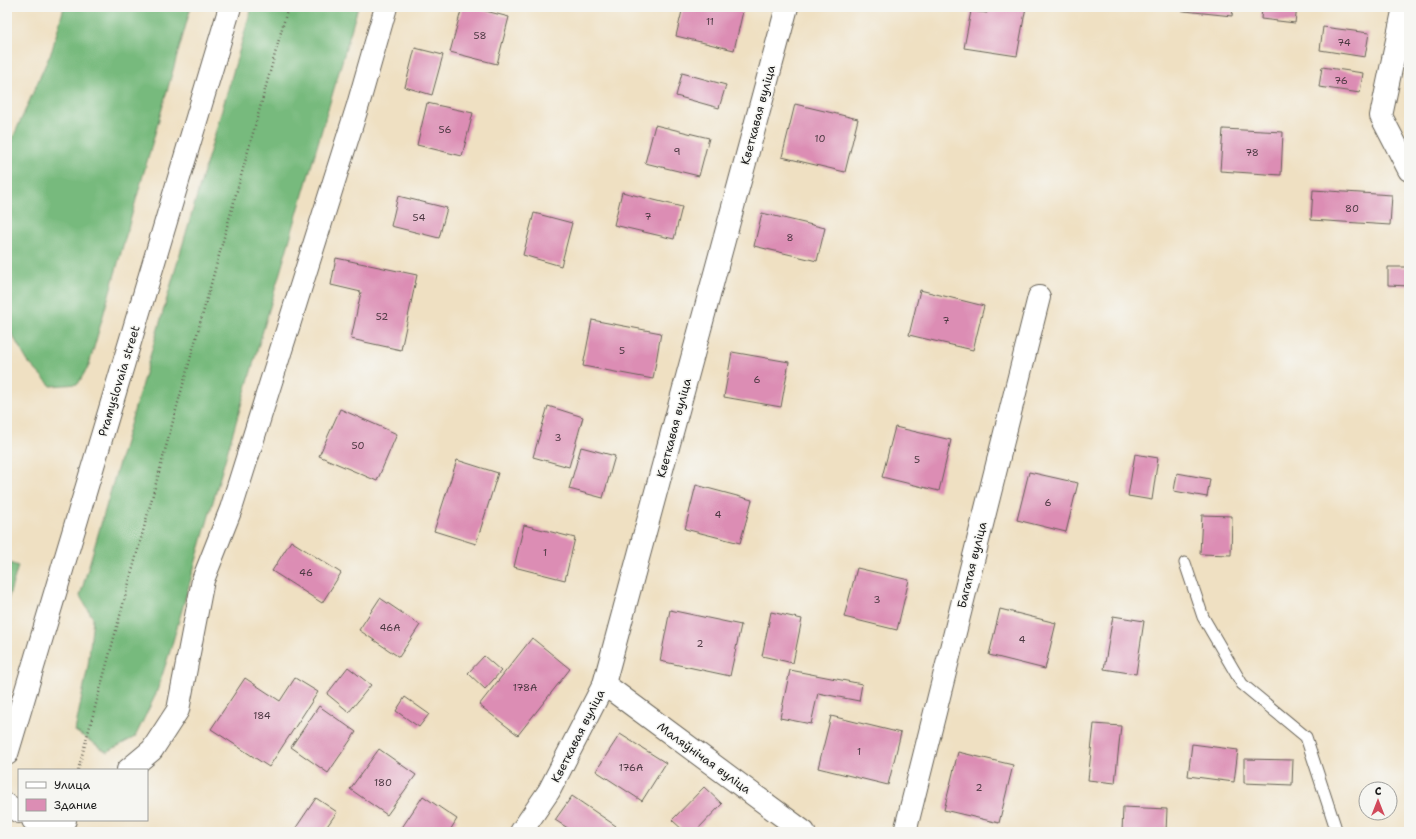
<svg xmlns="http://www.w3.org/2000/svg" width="1416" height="839" viewBox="0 0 1416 839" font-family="'Shantell Sans',sans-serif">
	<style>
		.forest { fill: #77ba7d; stroke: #4a6b4c }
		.building { fill: #dc8db4 }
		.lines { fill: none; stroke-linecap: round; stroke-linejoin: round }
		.service-casing { stroke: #666156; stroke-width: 13 }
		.minor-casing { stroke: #666156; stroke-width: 24 }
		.secondary-casing { stroke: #666156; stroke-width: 24 }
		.path { stroke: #666156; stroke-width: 2.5; stroke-dasharray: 1 3; stroke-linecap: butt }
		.service { stroke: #fff; stroke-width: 11 }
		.minor { stroke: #fff; stroke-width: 22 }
		.secondary { stroke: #fff; stroke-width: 22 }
		.labels { text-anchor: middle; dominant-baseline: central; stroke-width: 3; stroke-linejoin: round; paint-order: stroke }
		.number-label { font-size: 10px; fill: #4c3842 }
		.street-label { font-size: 12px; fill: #1c1c1c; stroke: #f6f6f2 }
	</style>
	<rect width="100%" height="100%" fill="#f6f6f2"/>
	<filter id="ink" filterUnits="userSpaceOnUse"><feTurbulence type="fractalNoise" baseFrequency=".025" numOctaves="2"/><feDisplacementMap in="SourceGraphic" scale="8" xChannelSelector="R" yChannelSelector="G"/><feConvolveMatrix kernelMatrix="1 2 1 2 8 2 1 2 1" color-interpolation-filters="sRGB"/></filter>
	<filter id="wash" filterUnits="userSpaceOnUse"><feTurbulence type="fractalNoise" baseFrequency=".012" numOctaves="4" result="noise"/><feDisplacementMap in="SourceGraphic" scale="16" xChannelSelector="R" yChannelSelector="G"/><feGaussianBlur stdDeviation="0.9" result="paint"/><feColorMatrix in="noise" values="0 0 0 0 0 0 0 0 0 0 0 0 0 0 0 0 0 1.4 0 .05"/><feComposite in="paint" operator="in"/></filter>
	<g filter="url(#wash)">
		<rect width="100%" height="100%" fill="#efe0c2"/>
		<!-- forest -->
		<g class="forest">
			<polygon points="64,7 191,7 89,365 78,384 51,386 28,362 10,331 7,329 7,151 52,50"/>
			<polygon points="252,7 358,7 227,453 171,648 156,694 135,737 107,752 75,731 88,666 93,618 80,596"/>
			<polygon points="7,562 18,566 7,603"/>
		</g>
		<g id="blocks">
			<!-- building -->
			<g class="building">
				<polygon points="462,7 470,7 509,17 497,64 450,52"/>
				<polygon points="683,7 744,7 734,50 676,36"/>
				<polygon points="988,7 1026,7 1017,56 964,48 971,11 987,13"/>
				<polygon points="1175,7 1233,7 1232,16 1175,10"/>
				<polygon points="1262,7 1297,7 1295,23 1261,19"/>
				<polygon points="1323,27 1369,33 1365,57 1320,50"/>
				<polygon points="415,48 443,55 432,95 405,87"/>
				<polygon points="1322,67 1363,73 1360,93 1319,87"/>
				<polygon points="682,73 726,85 719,108 676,96"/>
				<polygon points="427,103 473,113 462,156 417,145"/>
				<polygon points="795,104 858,119 845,172 782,157"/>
				<polygon points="655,125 709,138 699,176 645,163"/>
				<polygon points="1223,129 1283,132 1281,175 1220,171"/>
				<polygon points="1313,190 1392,195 1390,225 1311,220"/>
				<polygon points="622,192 682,207 674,239 614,225"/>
				<polygon points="398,196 447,208 439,238 391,226"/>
				<polygon points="534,213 572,223 561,266 523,255"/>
				<polygon points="762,213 825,228 817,261 754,246"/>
				<polygon points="336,258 417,275 401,350 351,339 361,292 331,285"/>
				<polygon points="1388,267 1409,267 1409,286 1388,285"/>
				<polygon points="920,290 984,306 973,350 909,335"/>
				<polygon points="592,320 661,333 653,379 583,366"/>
				<polygon points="732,352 789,362 781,407 724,397"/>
				<polygon points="548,406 583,417 569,467 533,457"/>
				<polygon points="340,409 397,434 377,481 319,456"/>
				<polygon points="895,427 951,440 939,491 882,477"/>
				<polygon points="581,447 615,456 603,498 569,489"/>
				<polygon points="1135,454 1158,458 1152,500 1128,496"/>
				<polygon points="457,460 498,473 476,544 434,531"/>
				<polygon points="1029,472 1078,483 1066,532 1017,520"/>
				<polygon points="1177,473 1210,479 1207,497 1174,491"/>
				<polygon points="696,485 752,500 740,543 685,529"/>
				<polygon points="1202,515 1232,516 1231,555 1200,554"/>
				<polygon points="524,525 575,538 565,580 514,567"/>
				<polygon points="291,541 341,573 322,603 272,571"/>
				<polygon points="857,568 909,580 897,630 844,617"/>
				<polygon points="380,598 420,625 399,657 359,630"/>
				<polygon points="1000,609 1056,623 1045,669 989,655"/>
				<polygon points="670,610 741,625 730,676 660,661"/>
				<polygon points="771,612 802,619 793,663 762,656"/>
				<polygon points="1113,616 1144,621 1136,674 1104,669"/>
				<polygon points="532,638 570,669 518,735 479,705"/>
				<polygon points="484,656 501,671 485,689 468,673"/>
				<polygon points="348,667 371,685 349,712 327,694"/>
				<polygon points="790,670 862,684 859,701 818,693 811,724 780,718"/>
				<polygon points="245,678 280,701 295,678 318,692 269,767 211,729"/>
				<polygon points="405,697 429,714 419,727 396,711"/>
				<polygon points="319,706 356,732 328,773 291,747"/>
				<polygon points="831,716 901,733 888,785 818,768"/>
				<polygon points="1094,724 1121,726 1115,783 1088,780"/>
				<polygon points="620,734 666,763 642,801 596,771"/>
				<polygon points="1192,744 1238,750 1234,782 1188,776"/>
				<polygon points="379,749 416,775 387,815 350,789"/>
				<polygon points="958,752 1013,765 999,823 944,810"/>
				<polygon points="1244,759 1293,760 1292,785 1244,783"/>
				<polygon points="704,787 722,804 695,832 685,832 672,820"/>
				<polygon points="423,796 457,819 449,832 399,832"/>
				<polygon points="572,796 616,826 612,832 574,832 555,820"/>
				<polygon points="316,798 337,812 323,832 293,832"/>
				<polygon points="1123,807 1167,809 1166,832 1122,832"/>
			</g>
		</g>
	</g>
	<g filter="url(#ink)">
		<use href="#blocks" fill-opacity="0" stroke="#666156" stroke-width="1"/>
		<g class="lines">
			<defs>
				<polyline id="service" points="1185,563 1203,617 1242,684 1306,737 1337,832"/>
				<g id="minor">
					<polyline points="1404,7 1381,116 1409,170"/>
					<polyline points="604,684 804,832"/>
					<polyline points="128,770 152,750 178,710 203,580 231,509 358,105 386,7"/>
					<polyline points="51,831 65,820"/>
					<polyline points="521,832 549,791 604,684 787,7"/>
					<polyline points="905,832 1039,297"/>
				</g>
				<g id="secondary">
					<polyline points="7,754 230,7"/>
					<polyline points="7,805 19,812"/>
					<polyline points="33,820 52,832"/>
				</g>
			</defs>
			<!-- service casing -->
			<use href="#service" class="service-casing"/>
			<!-- minor casing -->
			<use href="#minor" class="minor-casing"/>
			<!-- secondary casing -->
			<use href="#secondary" class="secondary-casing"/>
			<!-- path -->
			<polyline class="path" points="78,770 176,410 288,7"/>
			<!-- service -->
			<use href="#service" class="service"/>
			<!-- minor -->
			<use href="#minor" class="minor"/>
			<!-- secondary -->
			<use href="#secondary" class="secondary"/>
		</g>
	</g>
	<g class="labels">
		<!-- number labels -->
		<g class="number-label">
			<text x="710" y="21">11</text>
			<text x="480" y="35">58</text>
			<text x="1344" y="42">74</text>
			<text x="1341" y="80">76</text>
			<text x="445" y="129">56</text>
			<text x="820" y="138">10</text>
			<text x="677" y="151">9</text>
			<text x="1252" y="152">78</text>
			<text x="1352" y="208">80</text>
			<text x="648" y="216">7</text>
			<text x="419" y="217">54</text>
			<text x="790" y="237">8</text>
			<text x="382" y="316">52</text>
			<text x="946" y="320">7</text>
			<text x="622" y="350">5</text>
			<text x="757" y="379">6</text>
			<text x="558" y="437">3</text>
			<text x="358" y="445">50</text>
			<text x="917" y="459">5</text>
			<text x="1048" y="502">6</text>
			<text x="718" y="514">4</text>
			<text x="545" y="552">1</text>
			<text x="306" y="572">46</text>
			<text x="877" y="599">3</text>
			<text x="390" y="627">46А</text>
			<text x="1022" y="639">4</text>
			<text x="700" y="643">2</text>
			<text x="525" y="687">178А</text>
			<text x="262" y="715">184</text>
			<text x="859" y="751">1</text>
			<text x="631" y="767">176А</text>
			<text x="383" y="782">180</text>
			<text x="979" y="787">2</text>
		</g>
		<!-- street labels -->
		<g class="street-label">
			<text transform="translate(758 115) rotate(-75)">Кветкавая вуліца</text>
			<text transform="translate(119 381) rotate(-73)">Pramyslovaia street</text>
			<text transform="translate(674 428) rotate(-75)">Кветкавая вуліца</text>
			<text transform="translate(972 565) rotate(-76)">Багатая вуліца</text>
			<text transform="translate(578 736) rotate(-63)">Кветкавая вуліца</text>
			<text transform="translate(704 758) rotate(36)">Маляўнічая вуліца</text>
		</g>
	</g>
	<!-- margin -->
	<rect width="1416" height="839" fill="none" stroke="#f6f6f2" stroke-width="24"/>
	<!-- legend -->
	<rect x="18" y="769" width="130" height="52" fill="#f6f6f2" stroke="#9f9f9c"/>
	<rect x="26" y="782" width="20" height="6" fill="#ffffff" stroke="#9f9f9c"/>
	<text x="54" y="789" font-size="12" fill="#1c1c1c">Улица</text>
	<rect x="26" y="799" width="20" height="12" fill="#dc8db4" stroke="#9f9f9c"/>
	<text x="54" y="809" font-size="12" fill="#1c1c1c">Здание</text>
	<!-- north arrow -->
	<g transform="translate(1378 801)"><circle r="19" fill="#f6f6f2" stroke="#9f9f9c"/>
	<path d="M0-3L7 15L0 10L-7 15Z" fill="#d1495b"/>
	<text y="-6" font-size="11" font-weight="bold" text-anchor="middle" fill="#1c1c1c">С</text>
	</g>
</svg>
